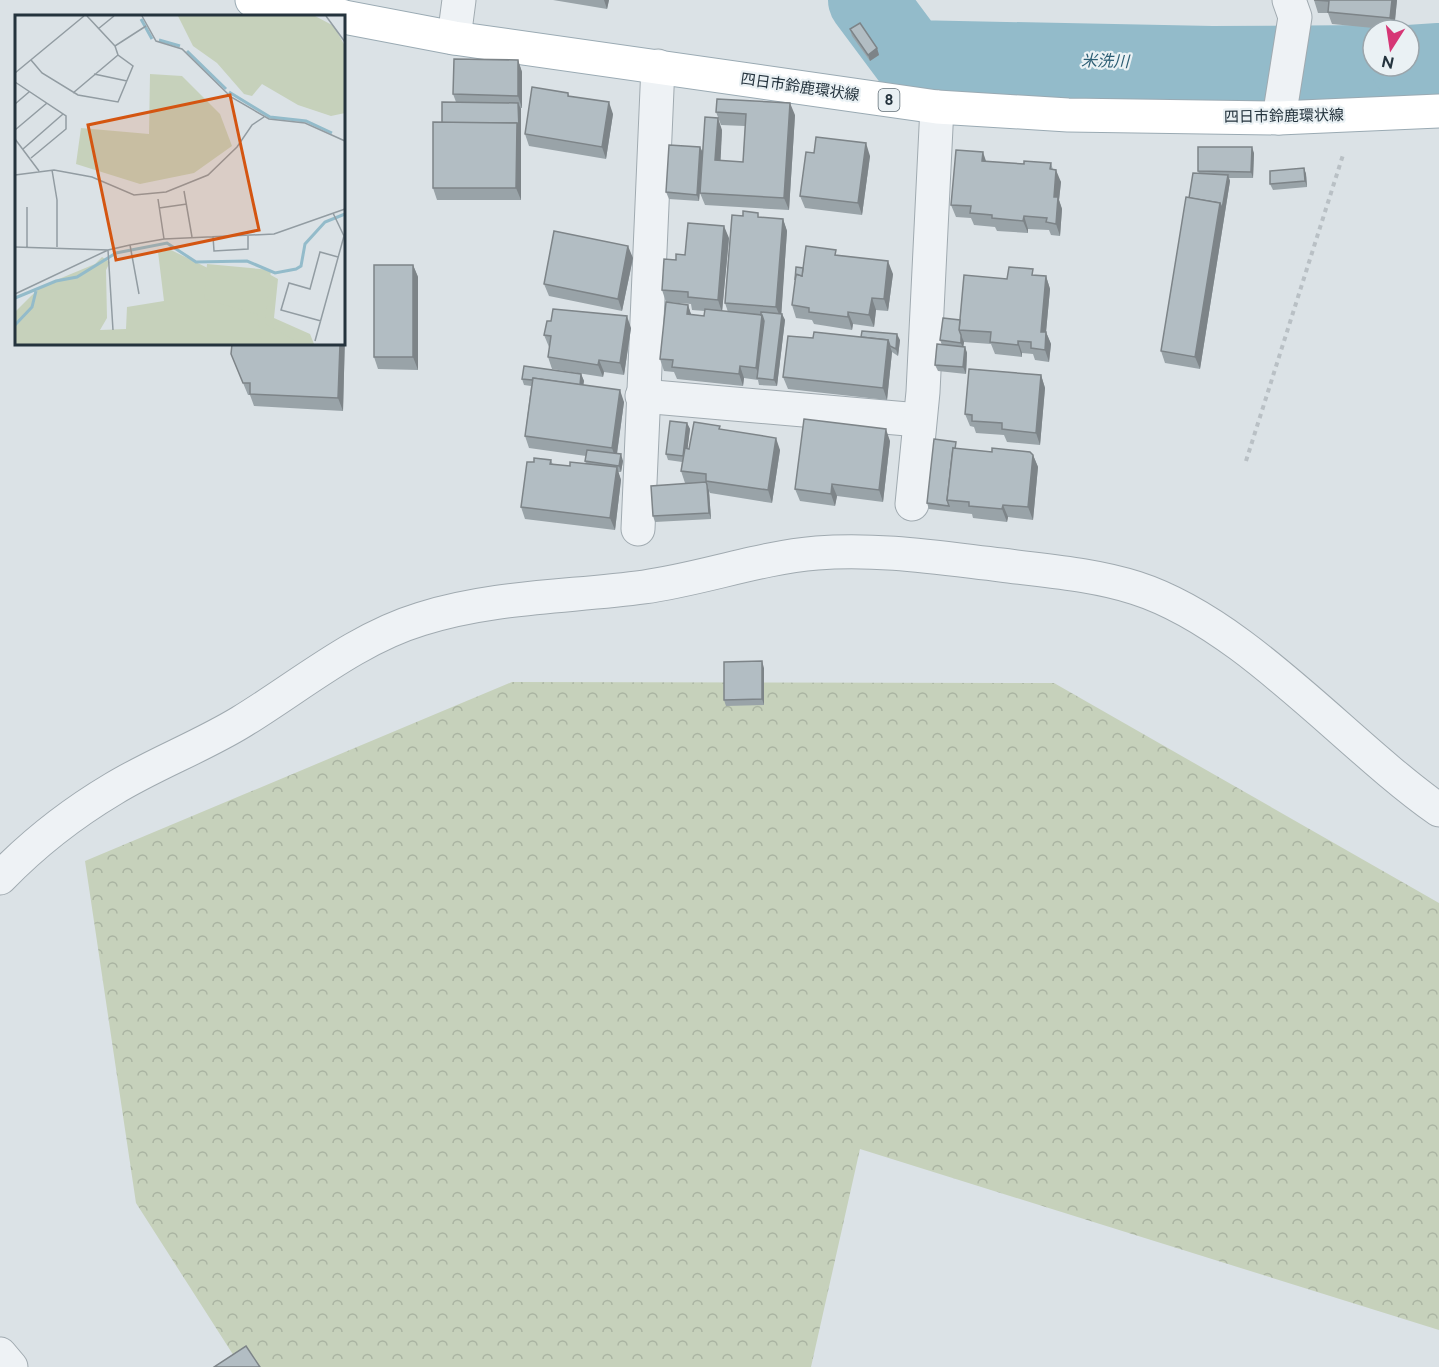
<svg xmlns="http://www.w3.org/2000/svg" width="1439" height="1367" viewBox="0 0 1439 1367" font-family="Raleway,'Noto Sans JP',sans-serif">
	<style>
		.forest { fill: url(#forest-crowns) }
		.lines { fill: none; stroke-linecap: round; stroke-linejoin: round }
		.river { stroke: #93bbca; stroke-width: 78 }
		.street-casing { stroke: #a0aab0; stroke-width: 35 }
		.primary-casing { stroke: #9aaab3; stroke-width: 35 }
		.path { stroke: #b9c0c5; stroke-width: 4; stroke-dasharray: 4.5 4.5; stroke-linecap: butt }
		.street { stroke: #eef2f5; stroke-width: 33 }
		.primary { stroke: #fff; stroke-width: 33 }
		.wall { fill: #99a3a8 }
		.shaded-wall { fill: #7d8488 }
		.building { fill: #b2bdc3; stroke: #7d8488; stroke-width: 1.5 }
		.labels { text-anchor: middle; dominant-baseline: central; stroke-width: 4.5; stroke-linejoin: round; paint-order: stroke }
		.shield { fill: #eaf1f4; stroke: #5f6c74; stroke-width: 1.5 }
		.shield-label { font-size: 14px; font-weight: bold; fill: #24333d }
		.street-label { font-size: 15px; fill: #24333d; stroke: #eaf1f4 }
		.water-label { font-size: 16px; font-style: italic; fill: #2c5d73; stroke: #eaf1f4 }
		.inset-river { fill: none; stroke: #93bbca; stroke-width: 3 }
		.inset-road { fill: none; stroke: #929ca2; stroke-width: 1.5 }
		.view { fill: #d45511; fill-opacity: 0.15; stroke: #d45511; stroke-width: 3 }
		.inset-edge { fill: none; stroke: #24333d; stroke-width: 3 }
	</style>
	<defs>
		<pattern id="forest-crowns" width="20" height="18" patternUnits="userSpaceOnUse" patternTransform="scale(1.5)"><rect width="20" height="18" fill="#c6d1bb"/><path d="M2 6a3 3 0 1 1 6 0M12 15a3 3 0 1 1 6 0" fill="none" stroke="#aab4a2"/></pattern>
	</defs>
	<rect width="100%" height="100%" fill="#dbe2e6"/>
	<!-- forest -->
	<polygon class="forest" points="512,682 1054,683 1439,903 1439,1330 860,1149 811,1367 241,1367 136,1203 85,861"/>
	<g class="lines">
		<!-- river -->
		<g class="river">
			<polyline points="867,0 911,59 1212,65 1373,64"/>
			<polyline points="1409,64 1439,62"/>
		</g>
		<defs>
			<g id="street">
				<polyline points="454,38 459,0"/>
				<polyline points="1279,118 1295,17 1289,0"/>
				<polyline points="642,396 919,420"/>
				<polyline points="912,504 923,392 937,107"/>
				<polyline points="638,529 658,66"/>
				<path d="M0,878C34,843 71,814 113,789C154,764 200,747 241,722C300,686 355,639 421,619C494,596 570,597 644,587C702,579 758,558 817,553C878,548 940,558 1001,565C1046,571 1092,574 1136,588C1245,623 1345,744 1439,810"/>
				<polyline points="0,1354 11,1367"/>
			</g>
			<g id="primary">
				<polyline points="252,0 341,16"/>
				<polyline points="344,17 454,38 937,107 1068,115 1279,118 1439,111"/>
			</g>
		</defs>
		<!-- street casing -->
		<use href="#street" class="street-casing"/>
		<!-- primary casing -->
		<use href="#primary" class="primary-casing"/>
		<!-- path -->
		<polyline class="path" points="1246,461 1343,155"/>
		<!-- street -->
		<use href="#street" class="street"/>
		<!-- primary -->
		<use href="#primary" class="primary"/>
	</g>
	<!-- wall -->
	<g class="wall">
		<polygon points="553,0 609,0 607,9"/>
		<polygon points="1314,0 1397,0 1394,30 1332,24 1328,13 1318,13"/>
		<polygon points="850,29 877,48 879,55 870,61 852,36"/>
		<polygon points="518,60 522,72 522,108 521,108 521,200 437,200 433,188 442,123 456,102 453,94"/>
		<polygon points="568,93 569,96 613,114 606,159 529,146 525,134"/>
		<polygon points="716,112 795,115 789,210 705,205 700,193 722,130 720,161 743,162 745,126 721,125"/>
		<polygon points="700,147 703,153 699,201 669,199 666,192"/>
		<polygon points="814,153 870,156 862,215 805,208 800,196"/>
		<polygon points="1254,153 1253,178 1229,178 1230,181 1200,369 1165,363 1161,351 1189,198 1199,174 1198,171"/>
		<polygon points="986,162 1024,164 1051,163 1053,170 1061,182 1059,200 1062,209 1060,236 1051,235 1049,230 1028,229 1028,233 997,231 995,227 974,225 971,218 956,217 951,205"/>
		<polygon points="1304,168 1306,174 1307,187 1273,190 1270,184"/>
		<polygon points="760,218 783,219 787,231 781,314 782,314 785,320 777,386 759,385 758,380 744,378 743,386 677,379 674,372 664,371 660,359 688,305 691,315 704,316 705,311 692,310 691,304 666,302 662,290 685,255 729,238 722,311 728,312 725,303"/>
		<polygon points="837,255 893,274 888,311 876,310 874,327 853,324 852,330 814,324 812,320 796,318 792,305"/>
		<polygon points="633,258 622,311 549,296 544,284"/>
		<polygon points="413,265 418,277 418,370 378,369 374,357"/>
		<polygon points="1035,275 1046,276 1050,289 1046,332 1051,344 1049,362 1035,360 1033,354 1022,353 1022,357 995,354 991,344 964,342 963,347 965,347 967,353 966,374 938,371 935,365 942,345 940,340 960,320"/>
		<polygon points="631,328 624,375 604,372 603,377 552,369 548,357 550,347 549,347 544,335"/>
		<polygon points="345,335 343,411 254,406 250,395 248,395 231,354"/>
		<polygon points="813,338 900,340 898,356 892,352 887,400 788,389 783,377"/>
		<polygon points="581,374 584,381 583,385 624,402 617,454 623,461 621,472 618,472 621,480 615,530 525,519 521,507 534,462 551,460 553,465 570,466 586,464 585,461 586,456 529,448 525,436 531,386 524,385 522,379"/>
		<polygon points="1041,375 1045,388 1040,445 1007,442 1004,435 976,433 974,427 970,426 965,414"/>
		<polygon points="687,423 690,429 687,449 689,449 721,429 780,450 772,503 710,493 709,491 711,519 655,522 653,516 689,483 685,483 681,471 682,462 668,460 666,454"/>
		<polygon points="890,441 883,502 837,496 835,506 800,501 795,489"/>
		<polygon points="958,449 1033,455 1038,467 1033,520 1008,517 1007,522 973,518 972,514 929,509 927,503"/>
		<polygon points="764,668 764,705 726,706 724,700"/>
	</g>
	<!-- shaded-wall -->
	<g class="shaded-wall">
		<polygon points="604,0 609,0 607,9"/>
		<polygon points="1392,0 1397,0 1394,30 1390,18"/>
		<polygon points="877,48 879,55 870,61 868,55"/>
		<polygon points="518,60 522,72 522,108 518,96"/>
		<polygon points="609,102 613,114 606,159 602,147"/>
		<polygon points="518,103 521,109 521,200 516,188 517,123"/>
		<polygon points="790,103 795,115 789,210 784,198"/>
		<polygon points="718,118 722,130 720,173 715,160"/>
		<polygon points="866,143 870,156 862,215 858,203"/>
		<polygon points="700,147 703,153 699,201 697,195"/>
		<polygon points="1252,147 1254,153 1253,178 1251,172"/>
		<polygon points="983,152 987,164 982,161"/>
		<polygon points="1304,168 1306,174 1307,187 1305,181"/>
		<polygon points="1056,170 1061,182 1059,200 1062,209 1060,236 1056,224 1054,197"/>
		<polygon points="1228,175 1230,181 1200,369 1195,357 1220,203"/>
		<polygon points="1024,216 1028,229 1028,233 1023,221"/>
		<polygon points="783,219 787,231 781,319 776,307"/>
		<polygon points="724,226 729,238 722,312 718,300"/>
		<polygon points="628,246 633,258 622,311 618,299"/>
		<polygon points="888,261 893,274 888,311 884,299"/>
		<polygon points="413,265 418,277 418,370 413,357"/>
		<polygon points="1046,276 1050,289 1046,332 1051,344 1049,362 1045,350 1041,332"/>
		<polygon points="872,298 876,310 874,327 869,315"/>
		<polygon points="688,305 692,317 687,314"/>
		<polygon points="848,312 853,324 852,330 848,317"/>
		<polygon points="782,314 785,320 777,386 774,380"/>
		<polygon points="762,315 767,328 760,379 756,368"/>
		<polygon points="627,316 631,328 624,375 620,363"/>
		<polygon points="344,330 345,335 343,411 338,398 340,344 344,344"/>
		<polygon points="897,334 900,340 898,356 896,349"/>
		<polygon points="961,335 964,342 963,349 961,343"/>
		<polygon points="888,340 892,352 887,400 883,388"/>
		<polygon points="1018,341 1022,353 1022,357 1018,345"/>
		<polygon points="965,347 967,353 966,374 963,367"/>
		<polygon points="599,360 604,372 603,377 598,365"/>
		<polygon points="740,366 744,378 743,386 739,374"/>
		<polygon points="581,374 584,381 582,393 580,387"/>
		<polygon points="1041,375 1045,388 1040,445 1036,433"/>
		<polygon points="620,390 624,402 616,460 612,448"/>
		<polygon points="687,423 690,429 686,462 683,456"/>
		<polygon points="886,429 890,441 883,502 879,490"/>
		<polygon points="776,438 780,450 772,503 768,490"/>
		<polygon points="621,454 623,461 621,472 619,466"/>
		<polygon points="1033,455 1038,467 1033,520 1028,507"/>
		<polygon points="617,467 621,480 615,530 610,518"/>
		<polygon points="832,484 837,496 835,506 831,494"/>
		<polygon points="707,485 709,491 711,519 709,513"/>
		<polygon points="1003,505 1008,517 1007,522 1002,509"/>
		<polygon points="762,661 764,668 764,705 762,699"/>
	</g>
	<!-- building -->
	<g class="building">
		<polygon points="1314,0 1392,0 1390,18 1328,12 1329,1"/>
		<polygon points="860,23 877,48 868,55 850,29"/>
		<polygon points="454,59 518,60 518,96 453,94"/>
		<polygon points="532,87 568,93 568,96 609,102 602,147 525,134"/>
		<polygon points="717,99 790,103 784,198 700,193 705,117 718,118 715,160 743,162 746,114 716,112"/>
		<polygon points="442,102 518,103 519,129 517,123 442,123"/>
		<polygon points="433,122 517,123 516,188 433,188"/>
		<polygon points="816,137 866,143 858,203 800,196 806,152 814,153"/>
		<polygon points="669,145 700,147 697,195 666,192"/>
		<polygon points="1198,147 1252,147 1251,172 1198,171"/>
		<polygon points="956,150 983,152 982,161 1024,164 1024,161 1051,163 1050,169 1056,170 1054,197 1058,197 1056,224 1046,222 1047,218 1024,216 1023,221 992,218 992,215 970,213 971,206 951,205"/>
		<polygon points="1304,168 1305,181 1270,184 1270,171"/>
		<polygon points="1193,173 1228,175 1222,209 1220,203 1189,198"/>
		<polygon points="1186,197 1220,203 1195,357 1161,351"/>
		<polygon points="743,211 758,213 758,217 783,219 776,307 725,303 732,215 743,216"/>
		<polygon points="688,223 724,226 718,300 688,297 688,292 662,290 664,259 676,260 676,254 685,255"/>
		<polygon points="554,231 628,246 618,299 544,284"/>
		<polygon points="806,246 836,250 835,255 888,261 884,299 872,298 869,315 848,312 848,317 809,312 809,308 792,305 796,274 802,276"/>
		<rect x="374" y="265" width="39" height="92"/>
		<polygon points="796,267 803,268 802,276 796,274 795,280"/>
		<polygon points="1009,267 1033,269 1032,275 1046,276 1041,332 1046,332 1045,350 1031,348 1031,342 1018,341 1018,345 990,342 991,332 959,330 964,275 1007,279"/>
		<polygon points="666,302 688,305 687,314 704,316 705,309 762,315 756,368 740,366 739,374 672,367 673,360 660,359"/>
		<polygon points="553,309 627,316 620,363 599,360 598,365 548,357 551,336 544,335 547,321 551,321"/>
		<polygon points="761,312 782,314 774,380 757,378 764,321 762,315 761,315"/>
		<polygon points="943,318 960,320 959,330 961,335 961,343 940,340"/>
		<polygon points="862,331 897,334 896,349 890,346 888,340 861,337"/>
		<polygon points="814,332 888,340 883,388 783,377 788,336 813,338"/>
		<polygon points="232,344 340,344 338,398 250,394 250,383 243,383 231,354"/>
		<polygon points="937,344 965,347 963,367 935,365"/>
		<polygon points="524,366 581,374 580,385 533,378 532,380 522,379"/>
		<polygon points="969,369 1041,375 1036,433 1002,429 1002,423 972,421 972,415 965,414"/>
		<polygon points="533,378 620,390 612,448 525,436"/>
		<polygon points="804,419 886,429 879,490 832,484 831,494 795,489"/>
		<polygon points="670,421 687,423 683,456 666,454"/>
		<polygon points="694,422 720,426 719,429 776,438 768,490 706,481 706,474 681,471 685,448 689,449"/>
		<polygon points="934,439 956,442 955,449 953,448 947,500 949,506 927,503"/>
		<polygon points="953,448 992,452 992,448 1030,452 1033,455 1028,507 1003,505 1002,509 969,506 969,502 947,500"/>
		<polygon points="587,450 621,454 619,466 585,461"/>
		<polygon points="534,458 551,460 550,464 570,466 570,462 617,467 610,518 521,507 527,462 534,462"/>
		<polygon points="706,482 707,485 709,513 653,516 651,486"/>
		<polygon points="762,661 762,699 724,700 724,662"/>
		<polygon points="246,1346 260,1367 214,1367"/>
	</g>
	<g class="labels">
		<!-- shield labels -->
		<rect class="shield" x="878.5" y="89" width="21" height="22" rx="4.5"/>
		<g class="shield-label">
			<text x="889" y="100">8</text>
		</g>
		<!-- street labels -->
		<g class="street-label">
			<text transform="translate(800 87) rotate(8)">四日市鈴鹿環状線</text>
			<text transform="translate(1284 116) rotate(-1)">四日市鈴鹿環状線</text>
		</g>
		<!-- water labels -->
		<g class="water-label">
			<text transform="translate(1105 61) rotate(1)">米洗川</text>
		</g>
	</g>
	<!-- overview -->
	<g transform="translate(15 15)">
		<rect width="330" height="330" fill="#dbe2e6"/>
		<path d="M156,235L203,258L254,259L263,264L259,303L295,319L299,329H0V297L16,281L27,271L80,249L87,242L95,247L91,255L92,303L85,315L111,314L112,292L149,286L143,237Z" fill="#c6d1bb"/>
		<path d="M163,1H300L319,11L330,31V98L316,101L283,90L247,69L237,81L229,79L202,48L178,31ZM135,59L167,61L205,99L217,131L179,158L125,169L61,149L66,113L134,119ZM192,249L256,255L250,309L287,329H247L242,299L189,284Z" fill="#c6d1bb"/>
		<path class="inset-river" d="M126,4L137,24M144,25L165,31M172,36L211,74M214,77L255,102L291,106L317,118M0,283L41,266L62,262L101,238L152,228L181,247L232,246L260,258L281,254L286,251L290,229L310,207L330,199M0,310L17,292L21,276"/>
		<path class="inset-road" d="M72,1L100,31L131,11M127,1L141,26L167,34L216,82L254,104L290,108L330,126M311,1L330,27M83,14L99,1M16,45L27,58L63,80L103,87L118,51L103,40L100,31M0,58L69,1M79,59L112,66M0,67L51,101V114L16,143M58,78L103,40M0,89L14,77M0,115L32,88M0,124L24,156M8,134L48,99M37,155L42,185V232M0,160L39,155L77,162L119,180L151,177L193,160L222,132L237,110L249,102M169,176L177,222M143,184L149,224M144,193L172,189M198,221L199,236L233,234V220M115,230L124,279M0,232L93,235L98,315M12,232V192M0,279L93,235L115,230L149,224L259,219L330,194M306,306L266,295L274,268L295,274L305,237L323,242M300,326L329,221L318,198"/>
		<path class="view" d="M215,80L244,215L101,245L73,110Z"/>
		<rect width="330" height="330" class="inset-edge"/>
	</g>
	<!-- north arrow -->
	<g transform="translate(1391 48) rotate(192)"><circle r="28" fill="#eaf1f4" stroke="#9ba5ab" stroke-width="1.5"/>
	<path d="M0-4.5L10 22L0 15L-10 22Z" fill="#d63675"/>
	<text y="-9" font-size="16" font-weight="bold" text-anchor="middle" fill="#24333d">N</text>
	</g>
</svg>
